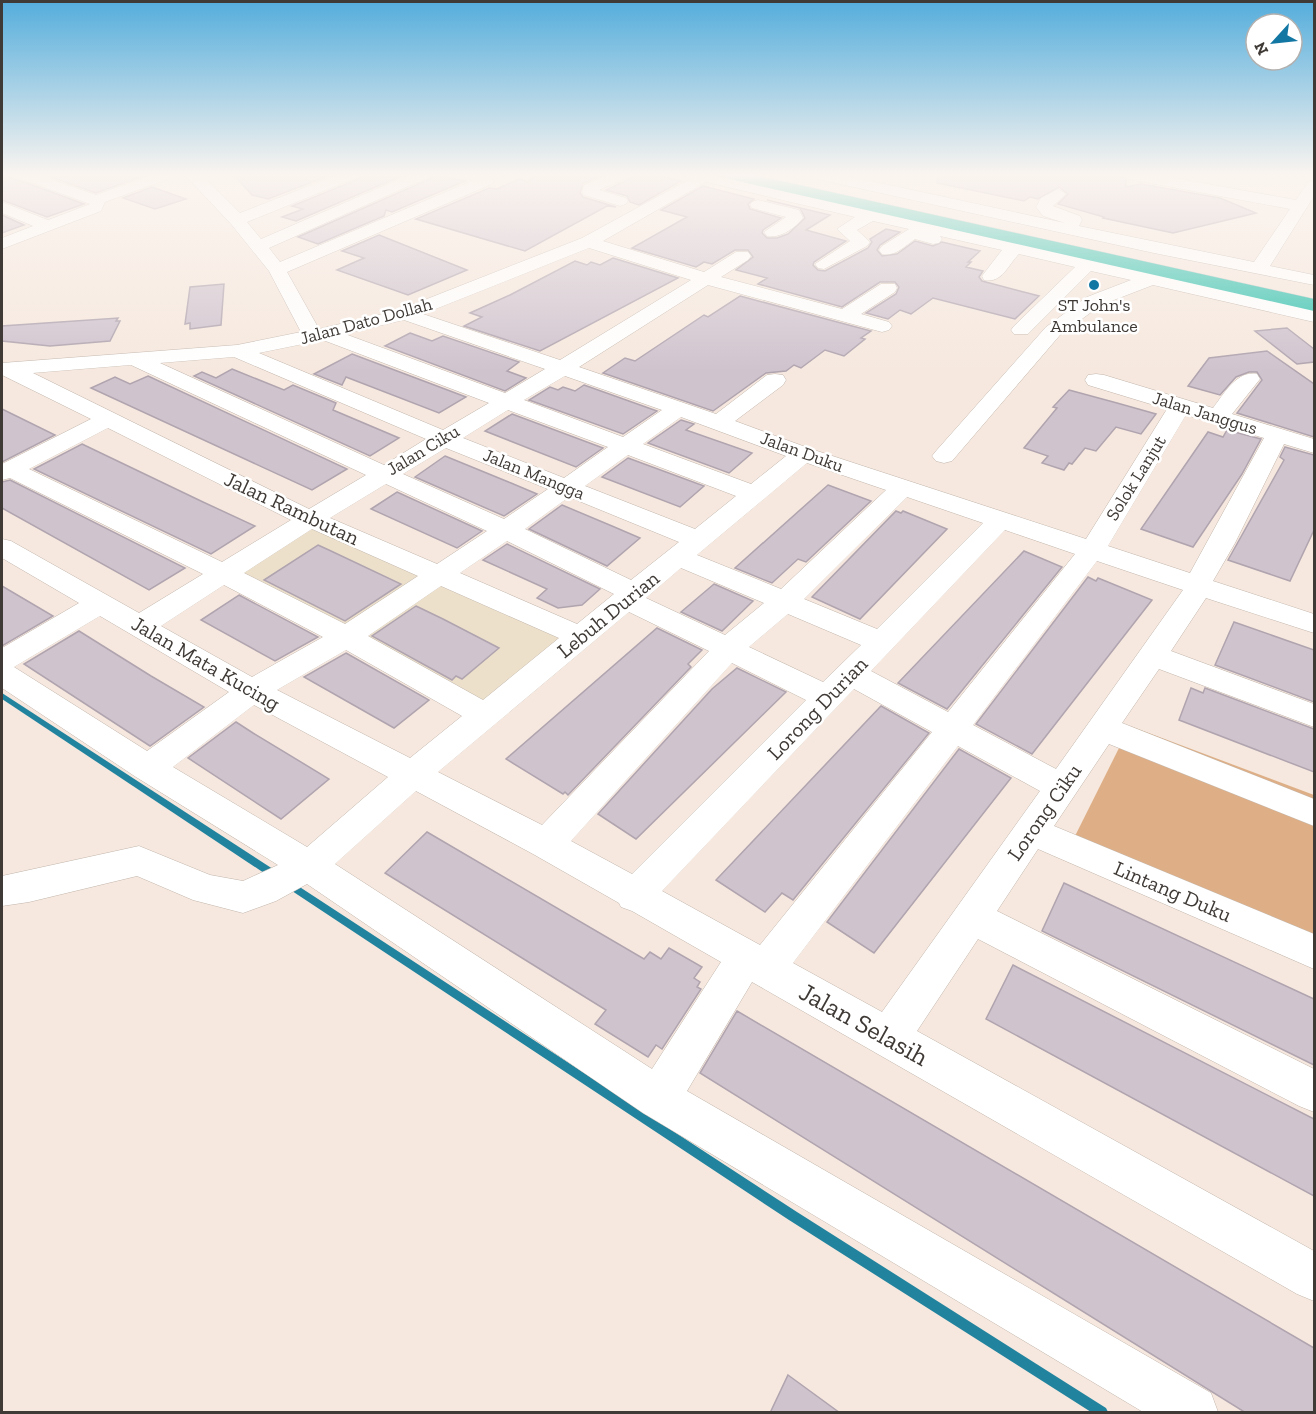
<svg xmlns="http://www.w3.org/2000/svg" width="1316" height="1414" viewBox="0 0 1316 1414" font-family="'Zilla Slab',serif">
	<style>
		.commercial { fill: #ece0cb }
		.green { fill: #deaf86 }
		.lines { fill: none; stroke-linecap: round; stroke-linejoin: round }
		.stream { fill: #22839e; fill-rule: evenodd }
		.building { fill: #cfc3ce; stroke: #b0a4af; stroke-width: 1.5 }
		.minor-casing { stroke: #c2b6ac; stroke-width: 1 }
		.highway-casing { stroke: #cdcccb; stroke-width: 1 }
		.minor { fill: #fff; fill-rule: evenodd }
		.highway { fill: #2ec1ae; fill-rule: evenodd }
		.poi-dot { fill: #1377a3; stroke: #fff; stroke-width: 2 }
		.labels { text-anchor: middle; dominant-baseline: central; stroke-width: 5; stroke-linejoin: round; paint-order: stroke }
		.far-poi-label { font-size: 18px; fill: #3f3a36; stroke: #fff }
		.far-street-label { font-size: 18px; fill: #3f3a36; stroke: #fff }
		.street-label { font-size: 21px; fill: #3f3a36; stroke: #fff }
		.near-street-label { font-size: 26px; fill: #3f3a36; stroke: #fff }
	</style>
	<rect width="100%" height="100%" fill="#f6e8de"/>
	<!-- commercial -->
	<polygon class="commercial" points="310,519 580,636 492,710 223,573"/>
	<!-- green -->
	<polygon class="green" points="1130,726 1314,795 1314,966 1063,860"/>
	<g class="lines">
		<!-- stream -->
		<g class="stream">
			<polygon points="2,693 276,871 277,874 276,877 273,878 270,877 2,699"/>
			<polygon points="289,880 797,1212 1106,1408 1108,1412 1091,1412 789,1220 286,887 285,884 286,881"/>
		</g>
	</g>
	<!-- building -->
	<g class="building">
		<polygon points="43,174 148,174 96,193"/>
		<polygon points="233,174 333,174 268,199 252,195"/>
		<polygon points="363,174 406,174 296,221 282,217 303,209 292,206 359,179"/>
		<polygon points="434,174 465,181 392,212 386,210 384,216 318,244 298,237 430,179"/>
		<polygon points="538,174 605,174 583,183 580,193 583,197 616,207 607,206 525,251 416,219 489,188 497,189 519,179 527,182"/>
		<polygon points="634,174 651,174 681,181 639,205 630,202 627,196 606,190 630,179"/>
		<polygon points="938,174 1118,174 1126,180 1126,187 1141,184 1220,198 1256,213 1173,233 1103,218 1104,217 1058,204 1068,194 1059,187 1038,199 1030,197 1024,201 937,183"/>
		<polygon points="2,175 35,186 84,204 47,217 2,200"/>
		<polygon points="703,186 754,199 748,204 750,209 781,218 763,230 762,233 767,238 777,238 788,234 805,218 800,208 767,200 830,215 806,230 846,241 814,262 813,265 818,270 825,271 868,248 872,242 870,239 886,229 900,232 880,245 877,250 882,256 897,254 915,241 933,246 942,242 980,251 968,262 971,262 966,267 983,271 979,277 982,281 1039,296 1015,319 933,298 911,314 900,310 888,319 866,313 896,294 899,287 895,282 880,282 842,307 758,284 767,278 736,270 753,257 748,250 735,250 712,264 704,262 696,267 632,248 687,217 661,210"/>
		<polygon points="152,187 186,199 155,209 123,198"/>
		<polygon points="2,215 24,225 2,233"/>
		<polygon points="379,235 467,270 408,295 337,270 364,258 342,251"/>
		<polygon points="613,258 678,278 540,351 464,326 482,317 470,313 510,295 575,261 587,265 591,262 600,265"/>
		<polygon points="224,284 221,325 190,329 190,323 185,324 190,287"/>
		<polygon points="740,296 871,331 861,338 865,339 844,356 825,350 801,368 794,365 786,371 766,373 713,411 603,373 625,358 635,361 704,315 708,317"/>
		<polygon points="118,318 116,321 120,321 110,341 50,346 2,341 2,326"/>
		<polygon points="1287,328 1314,349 1314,362 1297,364 1255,331"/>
		<polygon points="410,333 432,341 443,336 519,362 507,371 526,378 505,391 385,346"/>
		<polygon points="1267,351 1314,384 1314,437 1237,413 1262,380 1257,372 1249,372 1236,377 1220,395 1188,386 1209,358"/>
		<polygon points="352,354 466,397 439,413 346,377 342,385 314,374"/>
		<polygon points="232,369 284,390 293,385 336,403 333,410 399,438 370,456 194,376 202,372 216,378"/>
		<polygon points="148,376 347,469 312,490 91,388 115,377 130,384"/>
		<polygon points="584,385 657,411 623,434 529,400 550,387 558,390 563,387 575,391"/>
		<polygon points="1069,390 1117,403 1156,414 1141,434 1116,427 1096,451 1085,448 1072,464 1069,463 1064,470 1042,463 1048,456 1024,448 1057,408 1053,407"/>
		<polygon points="2,409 55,435 2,462"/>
		<polygon points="512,414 603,448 576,467 485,431"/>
		<polygon points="681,420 694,424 686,430 752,453 729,473 648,443"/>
		<polygon points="1227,430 1261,439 1242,474 1193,547 1141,529 1208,432 1223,437"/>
		<polygon points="82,444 203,502 255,526 211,554 34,469"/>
		<polygon points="1285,447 1314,455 1314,530 1290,581 1228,560 1284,460 1280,457"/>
		<polygon points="445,456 511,483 537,494 504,516 415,477"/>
		<polygon points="628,458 704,486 680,507 602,477"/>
		<polygon points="10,480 185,568 149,590 2,508 2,482"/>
		<polygon points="828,485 871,501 806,562 798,559 772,583 735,568"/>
		<polygon points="397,492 482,531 457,548 371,509"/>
		<polygon points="562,505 612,526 640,538 607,566 529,529"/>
		<polygon points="896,511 901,513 903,511 947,529 860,619 812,597"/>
		<polygon points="507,544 600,589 582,605 558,608 537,598 547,589 483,560"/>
		<polygon points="318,545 331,551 401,584 345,621 264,580"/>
		<polygon points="1024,551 1062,567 947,709 898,683"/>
		<polygon points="1088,577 1096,581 1098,578 1152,600 1032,754 976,724"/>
		<polygon points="714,584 753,601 722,631 681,612"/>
		<polygon points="2,586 53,616 2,646"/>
		<polygon points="239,595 318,637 275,661 201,620"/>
		<polygon points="416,606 443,619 499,648 462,679 456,676 452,680 372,636"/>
		<polygon points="1234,622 1314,650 1314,702 1215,665"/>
		<polygon points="657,628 702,650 688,664 691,667 568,795 565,792 563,794 506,759"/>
		<polygon points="79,631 151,676 204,707 150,746 24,664"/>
		<polygon points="346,653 429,700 394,728 304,677"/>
		<polygon points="737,668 786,692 636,839 598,814 712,689"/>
		<polygon points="1191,688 1203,693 1205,688 1314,729 1314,772 1179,720"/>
		<polygon points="881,706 929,733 793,900 782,893 765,912 716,880"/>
		<polygon points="236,722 253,733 329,779 281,819 188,758"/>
		<polygon points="959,749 1011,778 874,953 827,922"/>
		<polygon points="427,832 644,959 650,952 661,959 669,948 702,967 694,978 700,982 697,987 701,989 662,1049 656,1045 648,1057 595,1024 606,1010 385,873"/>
		<polygon points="1064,883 1314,999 1314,1065 1042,931"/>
		<polygon points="1013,965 1314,1119 1314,1196 986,1019"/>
		<polygon points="737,1011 1314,1348 1314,1413 1246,1413 700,1073"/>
		<polygon points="788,1375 840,1413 770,1413"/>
	</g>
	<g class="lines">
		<defs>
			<g id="minor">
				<polygon points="13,174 36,174 96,195 154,174 177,174 174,177 105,202 101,211 2,249 2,238 33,226 2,213 2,202 48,220 90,204 16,177"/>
				<path d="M184,174H201L240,213L339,174H361L358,177L247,222L261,239L411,174H432L429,177L269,248L280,262L474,180L462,177L459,174C472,174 486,170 494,181L492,184L287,272L319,329L399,310L582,238L690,179L682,174H710L1314,310V322L1153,285L1101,305L1060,335L952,461L944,463L936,461L932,456L936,451L1046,327L1087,297L1131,280L1091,271L1028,334H1014L1011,330L1014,326L1075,267L1019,254C1008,265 1002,284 984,280L982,276L1002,250L940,236L942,239L939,243L933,244L915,239C905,246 895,257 882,254L879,250L882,246L909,229L873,221L857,230L870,242L867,246L824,269L818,268L815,264L850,241L837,229L855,217L706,182L603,241L704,272L736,252H748L751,256L748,260L721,277L842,309L881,284H895L897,288L895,292L861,314L889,322L892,326L889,330L882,332L708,285L579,367L716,414L767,375L775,374L783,375L786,380L783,385L735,421L811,449L1086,539L1167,409L1088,385L1085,380L1088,375L1096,374L1104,375L1213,408C1224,394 1237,370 1257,374L1260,379L1232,414L1314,439V453L1284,444L1235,543L1213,581L1314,614V633L1206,598L1171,651L1314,704V727L1159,669L1122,723L1314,799V826L1109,744L1054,826L1314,934V969L1038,849L997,911L1314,1069V1112L1299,1106L978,939L917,1031L1314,1251V1301L1297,1294L752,982L687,1091L1211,1393L1218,1412H1143L643,1113L307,884L276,901L243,913L193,900L137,876L29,902L2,906V876L139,846L210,875L243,881L278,865L136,777L2,688V648L79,603L2,558V539L11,541L139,613L203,574L10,478L2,480V464L91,419L2,375V363L237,345L301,332L269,271L231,224ZM589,248L691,280L560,360L423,314ZM404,320L545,369L505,393L345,334ZM323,340L489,403L443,430L259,353ZM234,357L426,439L384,465L160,363ZM131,365L366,475L309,509L33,373ZM565,376L662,410L623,437L524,400ZM508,410L608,447L564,478L463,438ZM1186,415L1264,438L1190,573L1108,546ZM681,417L786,456L751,484L643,444ZM108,428L291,520L222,562L29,469ZM446,448L548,489L504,519L403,474ZM628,455L736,496L695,529L585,486ZM807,463L886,490L781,589L697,555ZM386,484L487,531L437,564L330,518ZM569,497L679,542L631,580L525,529ZM907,497L983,523L877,629L804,599ZM312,529L418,576L345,624L244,573ZM1005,530L1075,554L948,712L871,671ZM507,541L614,594L577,624L460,573ZM1097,561L1183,590L1056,769L973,725ZM681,568L764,603L725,635L646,598ZM224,585L323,637L252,677L161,626ZM441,586L559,638L483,700L368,636ZM629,612L709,651L542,825L438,772ZM788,614L861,645L823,682L749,647ZM100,616L229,692L147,751L14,667ZM346,650L462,716L410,758L277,690ZM732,663L806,700L632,874L571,841ZM854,689L932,732L760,945L662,891ZM254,705L388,777L307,847L173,767ZM958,746L1040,791L882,1012L793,963ZM416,791L533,854L619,903L621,907L632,911L721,962L652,1069L335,864Z"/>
				<polygon points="519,174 536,174 526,180 521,178"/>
				<polygon points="611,174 632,174 629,177 599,190 626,198 628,201 626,204 620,206 584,195 582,192 584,185"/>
				<polygon points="809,174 838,174 1065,223 1043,216 1036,207 1041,198 1058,189 1066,194 1053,206 1080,216 1082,220 1079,226 1254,262 1290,209 1128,179 1120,174 1153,174 1296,200 1308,182 1314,180 1314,196 1270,266 1314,275 1314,285 1154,253 817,179"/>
				<path d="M758,200L799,210L803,218C795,228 780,239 767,236L764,232L786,217L752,208L750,205L752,202Z"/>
			</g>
			<polygon id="highway" points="721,174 750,174 1314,299 1314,311 729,179"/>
		</defs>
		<!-- minor casing -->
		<use href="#minor" class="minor-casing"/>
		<!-- highway casing -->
		<use href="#highway" class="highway-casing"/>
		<!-- minor -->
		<use href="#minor" class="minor"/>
		<!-- highway -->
		<use href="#highway" class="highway"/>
	</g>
	<!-- sky -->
	<linearGradient id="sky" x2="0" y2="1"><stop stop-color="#54addc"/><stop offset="0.47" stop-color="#fbf5f0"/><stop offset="1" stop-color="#fbf5f0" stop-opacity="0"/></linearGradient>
	<rect width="1316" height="372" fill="url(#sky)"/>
	<!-- markers -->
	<circle class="poi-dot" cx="1094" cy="285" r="6"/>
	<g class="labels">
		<!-- far-poi labels -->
		<g class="far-poi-label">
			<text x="1094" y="305">ST John's<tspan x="1094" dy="21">Ambulance</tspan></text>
		</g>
		<!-- far-street labels -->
		<g class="far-street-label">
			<text transform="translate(366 321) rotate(-15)">Jalan Dato Dollah</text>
			<text transform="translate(1205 413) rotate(17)">Jalan Janggus</text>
			<text transform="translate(423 450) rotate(-31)">Jalan Ciku</text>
			<text transform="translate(802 452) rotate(20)">Jalan Duku</text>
			<text transform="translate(534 474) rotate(22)">Jalan Mangga</text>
			<text transform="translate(1136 478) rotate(-58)">Solok Lanjut</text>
		</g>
		<!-- street labels -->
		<g class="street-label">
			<text transform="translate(292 508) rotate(25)">Jalan Rambutan</text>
			<text transform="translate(608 614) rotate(-39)">Lebuh Durian</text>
			<text transform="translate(206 663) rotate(30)">Jalan Mata Kucing</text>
			<text transform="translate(817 708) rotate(-46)">Lorong Durian</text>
			<text transform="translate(1044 812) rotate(-55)">Lorong Ciku</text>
			<text transform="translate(1173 891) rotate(23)">Lintang Duku</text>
		</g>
		<!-- near-street labels -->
		<g class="near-street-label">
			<text transform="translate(864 1024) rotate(29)">Jalan Selasih</text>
		</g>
	</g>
	<!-- border -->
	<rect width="1316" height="1414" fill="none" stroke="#3f3a36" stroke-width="6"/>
	<!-- north arrow -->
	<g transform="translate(1274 42) rotate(243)"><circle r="28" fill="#ffffff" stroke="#b2b0af" stroke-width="1.5"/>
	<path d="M0-4.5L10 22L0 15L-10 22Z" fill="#1377a3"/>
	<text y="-9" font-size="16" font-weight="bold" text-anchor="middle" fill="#3f3a36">N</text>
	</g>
</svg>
